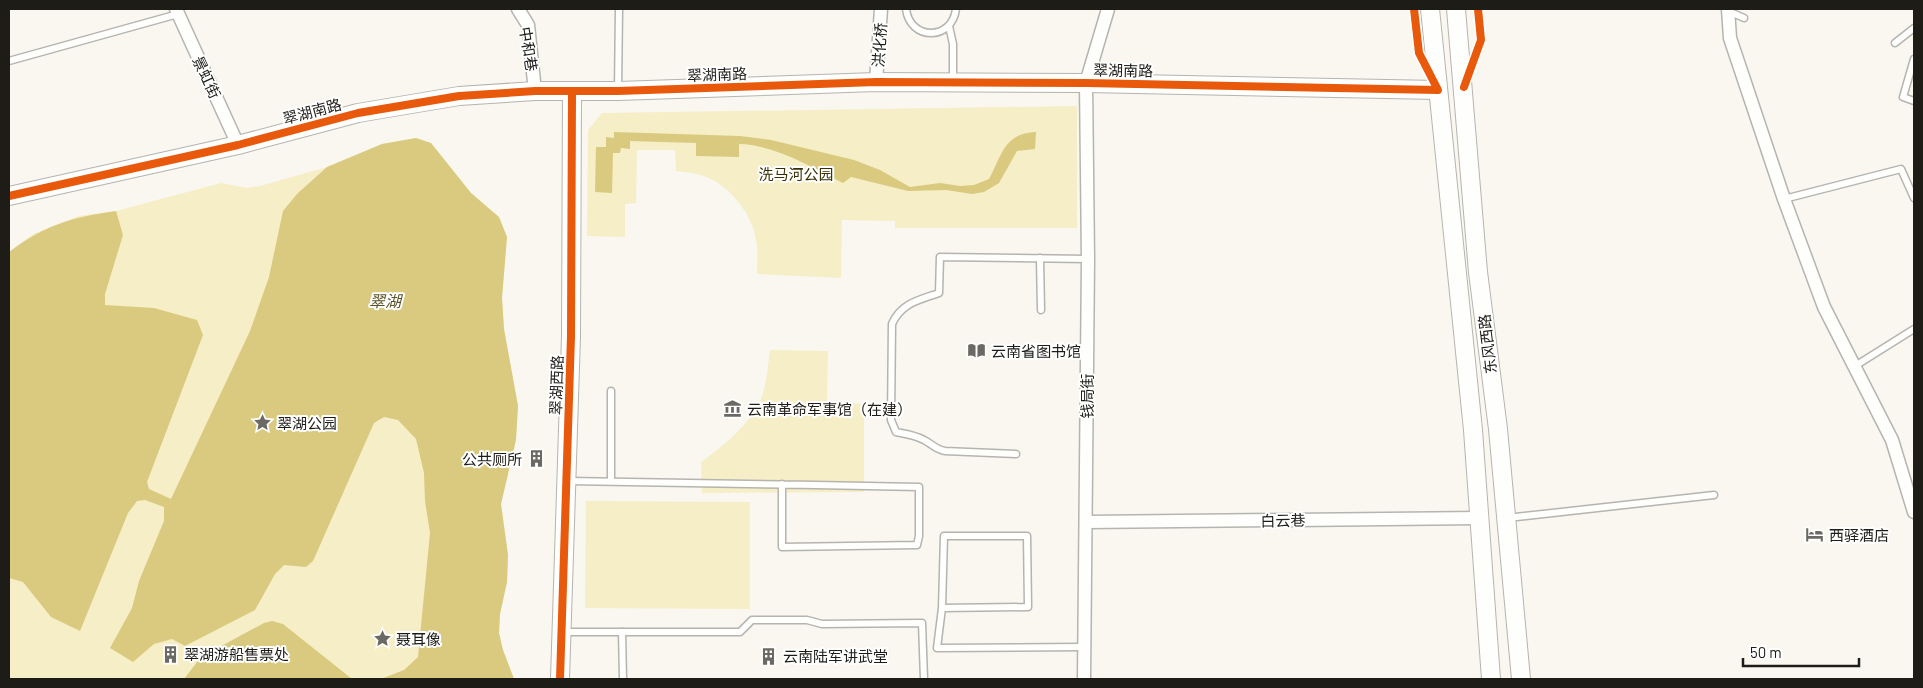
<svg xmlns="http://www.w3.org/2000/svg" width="1923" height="688" viewBox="0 0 1923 688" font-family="Barlow,'Noto Sans SC',sans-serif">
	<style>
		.green { fill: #f6eec6 }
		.water { fill: #d9ca7f }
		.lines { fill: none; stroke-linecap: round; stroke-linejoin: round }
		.lane-casing { stroke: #b5b4af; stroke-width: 9 }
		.street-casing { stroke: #b5b4af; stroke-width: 15 }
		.secondary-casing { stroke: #b5b4af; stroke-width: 20 }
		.lane { stroke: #fefefd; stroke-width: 6 }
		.street { stroke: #fefefd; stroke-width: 12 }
		.secondary { stroke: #fefefd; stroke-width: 18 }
		.cycleway-casing { stroke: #fff; stroke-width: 11 }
		.cycleway { stroke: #e8590c; stroke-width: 8 }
		.labels { text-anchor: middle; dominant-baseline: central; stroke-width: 4; stroke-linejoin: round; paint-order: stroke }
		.street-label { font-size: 15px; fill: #1d1c17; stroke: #fff }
		.park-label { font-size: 15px; fill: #372f01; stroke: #fff }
		.poi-label { font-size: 15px; fill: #1d1c17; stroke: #fff; text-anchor: start }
		.water-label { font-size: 16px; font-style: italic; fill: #5b5328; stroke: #fff }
	</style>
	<rect width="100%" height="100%" fill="#f9f7f0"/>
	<!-- green -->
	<g class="green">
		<path d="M1077,106V228H895V221L842,220L841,278L757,274C757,265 758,255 757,246C755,220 736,193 713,180C702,174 688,172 676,171L675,150H637L636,203L625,204V237L587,236L588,130L602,113Z"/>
		<polygon points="416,138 431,143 471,193 499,217 507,237 502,298 504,329 518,406 516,440 501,504 508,555 507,582 500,614 499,633 503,650 514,679 9,679 9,252 33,234 79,216 116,211 221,183 247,188 260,186 327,167 382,144"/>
		<path d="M770,350L828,351L827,401L864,404V492L702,493L701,462C722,448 757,418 763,393C767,380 768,364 770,350Z"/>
		<polygon points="586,501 750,502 750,609 585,608"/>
	</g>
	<!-- water -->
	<g class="water">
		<path d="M614,132L740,136L771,140L854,160L880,170L910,187L940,183L960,186L974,185L989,179C1002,155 1004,133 1036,132L1035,149L1017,151L999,183L984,192L972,194L946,190L908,191L851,177L843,183C811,167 776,145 739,144V157L696,156V143L630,141V149L621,148L620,153H613L612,193L595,192L596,147H606V137L614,138Z"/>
		<path d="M416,138L431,143L471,193L499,217L507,237L502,298L504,329L518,406L516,440L501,504L508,555L507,582L500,614L499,633L503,650L514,679H381L404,670L418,657L430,533L425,501L424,473L416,439L398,420L384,417L374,423L313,561L306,567L284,565L275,574L255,610L185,646L172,639L154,644L133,662L110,648L132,608L139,581L164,521V507L145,500L137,501L128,513L80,631L51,617L23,582L9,578V252C45,225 72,217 116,211L123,235L105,294V305L154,308L197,320L203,335L147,482L149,489L171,499L250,331L269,277L283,211L297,194L327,167L382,144Z"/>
		<polygon points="272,621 283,624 352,679 184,679 201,657 264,623"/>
	</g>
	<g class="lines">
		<defs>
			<g id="lane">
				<path d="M906,9C910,41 952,41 956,9"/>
				<polyline points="1728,11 1744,18"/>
				<polyline points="949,26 953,44 953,82"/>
				<polyline points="1895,43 1914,28"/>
				<polyline points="1914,59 1903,97 1914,101"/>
				<polyline points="9,61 178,14"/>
				<polyline points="618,90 619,9"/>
				<polyline points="1784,199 1901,169 1914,198"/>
				<polyline points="1040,258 1041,310"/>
				<polyline points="1855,366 1914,329"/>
				<polyline points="611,391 611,481"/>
				<path d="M1016,454L945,451C935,449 932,444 924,440C915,435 906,434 896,432L891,420L892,324C901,303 919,300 939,293L940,257L1088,259"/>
				<path d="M568,481C685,482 802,485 919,487V536L917,545L782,547V484"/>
				<polyline points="1507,518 1714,495"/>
				<polyline points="942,608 1028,607 1027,536 944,536 942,608 937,648 1085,647"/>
				<polyline points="562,632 740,632 752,620 807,620 822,624 922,623 924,679"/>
				<polyline points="622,632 623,679"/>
			</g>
			<g id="street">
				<polyline points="176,9 238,145"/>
				<polyline points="518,9 528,25 535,91"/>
				<polyline points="1728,9 1730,38 1784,199 1824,307 1892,440 1914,512"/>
				<polyline points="876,82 881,9"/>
				<polyline points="1087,522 1479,518"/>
				<polyline points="1084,679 1088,259 1086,83 1108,9"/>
			</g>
			<g id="secondary">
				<polyline points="1430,9 1473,430 1491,679"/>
				<polyline points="1456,9 1478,272 1498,429 1521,679"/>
				<polyline points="9,196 238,145 358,113 459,96 535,91 618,91 876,82 1086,83 1438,90"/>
				<polyline points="560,679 571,336 572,92"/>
			</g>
		</defs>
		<!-- lane casing -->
		<use href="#lane" class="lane-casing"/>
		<!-- street casing -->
		<use href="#street" class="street-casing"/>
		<!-- secondary casing -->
		<use href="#secondary" class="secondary-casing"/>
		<!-- lane -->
		<use href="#lane" class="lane"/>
		<!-- street -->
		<use href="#street" class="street"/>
		<!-- secondary -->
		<use href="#secondary" class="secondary"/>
		<defs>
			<g id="cycleway">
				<polyline points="1464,87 1481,40 1478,9"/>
				<polyline points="9,196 238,145 358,113 459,96 535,91 618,91 876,82 1086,83 1438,90 1419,53 1414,9"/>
				<polyline points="560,679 571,336 572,92"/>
			</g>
		</defs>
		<!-- cycleway casing -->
		<use href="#cycleway" class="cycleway-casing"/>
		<!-- cycleway -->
		<use href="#cycleway" class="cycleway"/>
	</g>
	<!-- icons -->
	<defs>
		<symbol id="library-bare" viewBox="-9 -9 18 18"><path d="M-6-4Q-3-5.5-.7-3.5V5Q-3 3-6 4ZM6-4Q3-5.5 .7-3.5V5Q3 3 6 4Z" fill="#6a6963" stroke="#fff" stroke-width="2.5" paint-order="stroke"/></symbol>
		<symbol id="museum-bare" viewBox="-9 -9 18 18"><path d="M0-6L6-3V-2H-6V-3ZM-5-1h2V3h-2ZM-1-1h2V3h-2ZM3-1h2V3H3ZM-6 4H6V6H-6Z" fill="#6a6963" stroke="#fff" stroke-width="2.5" paint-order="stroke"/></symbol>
		<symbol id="sight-bare" viewBox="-9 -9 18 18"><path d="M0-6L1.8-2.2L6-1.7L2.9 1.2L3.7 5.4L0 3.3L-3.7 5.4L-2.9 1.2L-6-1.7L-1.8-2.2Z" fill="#6a6963" stroke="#fff" stroke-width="2.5" paint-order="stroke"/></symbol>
		<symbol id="building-bare" viewBox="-9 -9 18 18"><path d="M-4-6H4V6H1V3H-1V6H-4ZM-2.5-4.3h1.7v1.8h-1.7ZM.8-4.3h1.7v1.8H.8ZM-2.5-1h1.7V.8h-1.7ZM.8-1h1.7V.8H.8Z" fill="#6a6963" stroke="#fff" stroke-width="2.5" paint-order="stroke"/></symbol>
		<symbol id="hotel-bare" viewBox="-9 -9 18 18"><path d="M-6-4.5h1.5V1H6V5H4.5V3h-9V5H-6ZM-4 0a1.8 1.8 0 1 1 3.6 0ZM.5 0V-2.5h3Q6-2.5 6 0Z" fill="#6a6963" stroke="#fff" stroke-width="2.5" paint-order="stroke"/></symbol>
	</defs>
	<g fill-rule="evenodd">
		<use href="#library-bare" x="964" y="338" width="25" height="25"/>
		<use href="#museum-bare" x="720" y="396" width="25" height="25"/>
		<use href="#sight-bare" x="250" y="410" width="25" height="25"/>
		<use href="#building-bare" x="524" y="446" width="25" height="25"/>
		<use href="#hotel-bare" x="1802" y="522" width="25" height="25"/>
		<use href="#sight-bare" x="370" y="626" width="25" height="25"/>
		<use href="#building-bare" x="158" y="642" width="25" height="25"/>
		<use href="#building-bare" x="756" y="644" width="25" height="25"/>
	</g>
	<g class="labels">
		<!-- street labels -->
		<g class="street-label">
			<text transform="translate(879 45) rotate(-86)">洪化桥</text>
			<text transform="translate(529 49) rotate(81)">中和巷</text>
			<text transform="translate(1123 70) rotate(1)">翠湖南路</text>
			<text transform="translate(717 74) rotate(-2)">翠湖南路</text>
			<text transform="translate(207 77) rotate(65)">景虹街</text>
			<text transform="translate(312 111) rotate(-15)">翠湖南路</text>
			<text transform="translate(1487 344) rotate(-97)">东风西路</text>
			<text transform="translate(556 385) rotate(-88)">翠湖西路</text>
			<text transform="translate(1087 396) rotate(-90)">钱局街</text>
			<text transform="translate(1283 520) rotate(-1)">白云巷</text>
		</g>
		<!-- park labels -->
		<g class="park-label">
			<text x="796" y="174">洗马河公园</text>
		</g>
		<!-- poi labels -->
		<g class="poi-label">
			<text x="991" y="351">云南省图书馆</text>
			<text x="747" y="409">云南革命军事馆（在建）</text>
			<text x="277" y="423">翠湖公园</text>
			<text x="522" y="459" text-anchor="end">公共厕所</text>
			<text x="1829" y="535">西驿酒店</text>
			<text x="396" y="639">聂耳像</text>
			<text x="184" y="654">翠湖游船售票处</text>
			<text x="783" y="656">云南陆军讲武堂</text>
		</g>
		<!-- water labels -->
		<g class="water-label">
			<text x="385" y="300">翠湖</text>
		</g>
	</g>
	<!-- border -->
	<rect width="1923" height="688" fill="none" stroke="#1d1c17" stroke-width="20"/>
	<!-- scale -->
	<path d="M1743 658v8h116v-8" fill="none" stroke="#1d1c17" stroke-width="2.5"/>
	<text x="1750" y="658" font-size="15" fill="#1d1c17" stroke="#ffffff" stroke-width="4" paint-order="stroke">50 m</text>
</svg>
